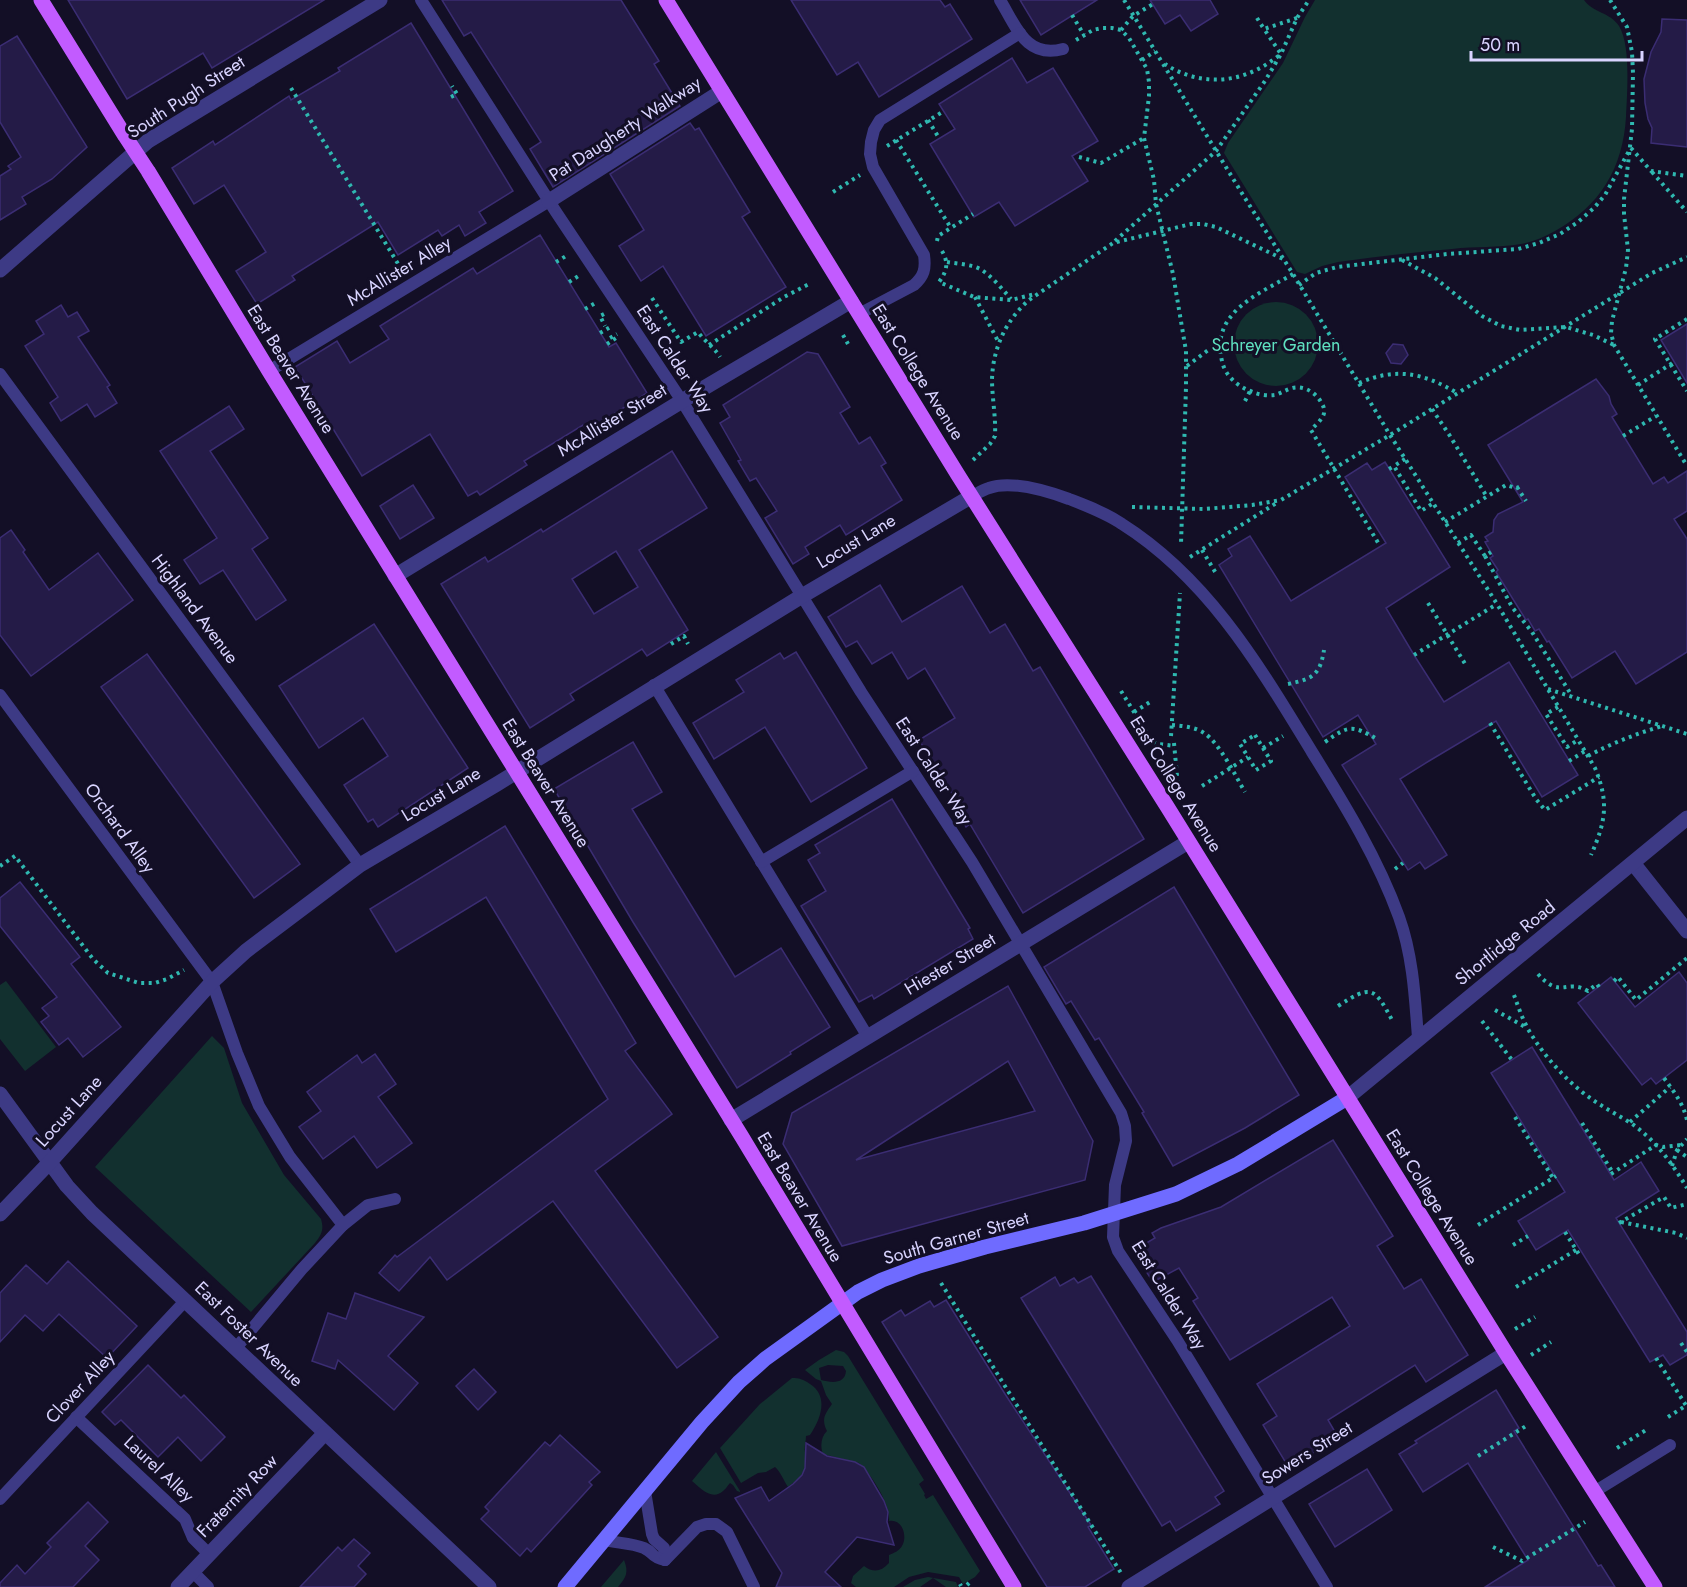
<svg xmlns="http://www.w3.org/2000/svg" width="1687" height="1587" viewBox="0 0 1687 1587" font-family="Jost,sans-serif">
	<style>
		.green { fill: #12302f; fill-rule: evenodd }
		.building { fill: #241b47; stroke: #3b2d73; stroke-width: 1.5; fill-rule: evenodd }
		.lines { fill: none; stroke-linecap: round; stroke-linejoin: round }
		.path { stroke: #2fb8b0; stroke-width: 4; stroke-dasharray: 3 4.5; stroke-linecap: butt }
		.lane { stroke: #3d3a85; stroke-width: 12 }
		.street { stroke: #3d3a85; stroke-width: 15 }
		.secondary { stroke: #6f6bff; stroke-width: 15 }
		.primary { stroke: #c25bff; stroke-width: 15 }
		.labels { text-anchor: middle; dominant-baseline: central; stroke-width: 6; stroke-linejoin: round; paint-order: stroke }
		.street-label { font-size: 18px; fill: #d9d4ff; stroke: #130f26 }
		.park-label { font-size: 18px; fill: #5fe0c0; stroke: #130f26 }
	</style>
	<rect width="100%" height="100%" fill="#130f26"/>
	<!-- green -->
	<g class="green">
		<path d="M1315,0H1584C1593,13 1610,12 1619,26C1631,45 1627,94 1626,117C1623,168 1600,206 1555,231C1544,237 1533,242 1521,244C1498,248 1475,246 1452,249C1414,252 1376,257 1338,262L1322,266L1305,274L1297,272L1224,153L1228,143L1283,63L1305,17Z"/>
		<circle cx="1276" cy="344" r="42"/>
		<polygon points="6,981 56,1047 25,1071 0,1039 0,985"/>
		<path d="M212,1036L224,1048L242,1103L284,1175L321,1219C324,1229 322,1234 315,1243L251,1312L95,1167Z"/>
		<path d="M836,1350L844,1352L848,1356L924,1480L919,1484L925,1494L924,1495L926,1499L933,1495L980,1571L975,1577L963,1584L959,1577L928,1572L909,1577L894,1587H856L851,1583L853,1576L864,1566C873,1573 881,1572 889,1563V1555C894,1553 899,1551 902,1546C908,1536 902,1518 889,1521C891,1506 874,1479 863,1467L859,1463L823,1454C820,1446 821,1437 827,1431C821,1419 825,1414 832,1404L826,1395L821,1381L816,1379L805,1370L819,1360ZM828,1365L843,1366L846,1371C845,1384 832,1383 821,1380L819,1368Z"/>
		<path d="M792,1378C799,1378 803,1379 810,1384C829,1396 821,1419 810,1435L806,1436C806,1441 804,1447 805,1452C807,1471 803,1475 788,1487C784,1481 780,1471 775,1467L766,1472L758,1473L741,1483L720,1448L760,1404Z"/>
		<path d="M716,1452L740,1491V1492L737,1491L733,1485L730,1483C727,1486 726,1489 723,1491C712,1501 700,1488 692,1481Z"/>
		<path d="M624,1560C629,1573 626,1577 618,1587H601Z"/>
		<polygon points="928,1577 956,1582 958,1587 946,1587 933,1578 920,1587 903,1587 915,1580"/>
	</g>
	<!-- building -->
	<g class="building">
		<polygon points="68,0 324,0 212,68 203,53 127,99"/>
		<polygon points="442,0 621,0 659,61 654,64 680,106 553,187 530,149 541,142 471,32 464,36"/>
		<polygon points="791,0 940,0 945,7 950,4 972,39 879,97 858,62 837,75"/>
		<polygon points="1020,0 1097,0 1041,35"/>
		<polygon points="1150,0 1210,0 1218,14 1191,31 1180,15 1165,24"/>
		<polygon points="1662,19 1687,20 1687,147 1651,143 1652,128 1648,119 1645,103 1644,79 1651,52 1661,32"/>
		<polygon points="411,23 513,191 479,212 486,223 465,236 459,225 442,236 438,230 398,255 378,222 292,276 295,280 257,304 236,271 266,252 224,185 194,204 172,168 213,141 215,145 289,96 291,100 340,71 338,68"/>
		<polygon points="17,36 87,147 52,179 22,197 26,204 0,220 0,176 11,169 8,166 21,157 0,122 0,46"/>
		<polygon points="1012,58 1027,83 1053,68 1098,141 1072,156 1088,181 1015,226 999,202 974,217 930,144 955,129 939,104"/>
		<polygon points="690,123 695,130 699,128 750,212 742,217 786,287 706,336 663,266 641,281 619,246 644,230 610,174"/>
		<polygon points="540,235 609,347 616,343 647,393 587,431 583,425 524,461 527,465 480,495 477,491 468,496 430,434 362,476 295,367 337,341 350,363 389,339 380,326 473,268 477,274"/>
		<polygon points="61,305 68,317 77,312 89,331 78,337 110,385 107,387 117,403 95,417 87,404 61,421 50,403 58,397 25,346 44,334 36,321"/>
		<polygon points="1687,324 1687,383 1661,340"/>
		<polygon points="1393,344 1403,345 1408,355 1401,364 1391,363 1386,353"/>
		<polygon points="807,352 818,354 850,407 840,413 859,444 870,437 886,463 881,466 902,500 846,535 840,525 805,547 809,554 793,564 765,518 777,511 756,478 750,481 738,461 741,460 720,423 730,417 723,405"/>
		<polygon points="1596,379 1609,396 1611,404 1617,414 1612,417 1653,484 1664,477 1668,483 1687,471 1687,511 1674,519 1687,539 1687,652 1636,684 1615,651 1572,678 1549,641 1547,642 1539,629 1535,631 1528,619 1526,620 1496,572 1498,570 1490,558 1493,556 1485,542 1488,541 1485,537 1493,532 1494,520 1498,514 1523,502 1488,445"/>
		<polygon points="229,406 244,429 210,451 268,538 252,549 286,600 256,620 223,570 200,584 184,560 217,538 160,451"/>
		<path d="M672,451L707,508L639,550L688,630L647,656L642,649L570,694L574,700L530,728L441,584L485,557L488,562L541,529L543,532ZM616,551L638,587L594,614L572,579Z"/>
		<polygon points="1385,462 1450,567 1386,608 1414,655 1444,702 1509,662 1578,775 1542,797 1496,721 1429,761 1400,779 1447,855 1425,869 1420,862 1408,870 1342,765 1376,744 1358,715 1323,737 1219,565 1232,556 1228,549 1250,536 1291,601 1386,543 1345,477 1367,463 1372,470"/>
		<polygon points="413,485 434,518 400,539 380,506"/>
		<polygon points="11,530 25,550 23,552 49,590 98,553 133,600 31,676 0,635 0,538"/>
		<polygon points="880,585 902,622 962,586 990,633 1005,624 1033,671 1040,667 1144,839 1023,913 970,824 966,827 950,800 954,797 919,740 955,718 925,668 908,679 892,652 872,664 857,641 846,647 828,617"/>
		<polygon points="374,624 468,768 378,827 373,819 368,822 344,785 388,756 363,718 319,748 279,686"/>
		<polygon points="796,652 867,768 811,802 765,727 714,759 693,723 744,692 736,680 780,653 784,659"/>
		<polygon points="147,654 300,864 254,898 101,687"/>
		<polygon points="633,742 662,792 632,809 735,977 781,948 830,1027 790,1052 791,1054 737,1088 633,922 554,789"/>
		<polygon points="892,799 970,928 968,929 973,939 874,999 872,995 859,1002 801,906 826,891 808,860 820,853 815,845"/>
		<polygon points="505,826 636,1043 625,1051 672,1114 595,1171 718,1337 677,1368 553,1201 447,1280 430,1257 399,1291 379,1273 395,1255 397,1257 608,1099 486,897 396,952 370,909"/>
		<polygon points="20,882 80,957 71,964 121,1027 83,1057 68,1038 59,1045 41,1022 49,1016 42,1008 57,997 0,926 0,898"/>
		<polygon points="1174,887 1299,1095 1245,1128 1173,1166 1142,1113 1144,1112 1099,1038 1095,1040 1071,1001 1066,1004 1044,967"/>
		<polygon points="1679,972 1687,983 1687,1060 1656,1084 1651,1078 1642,1085 1578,1003 1611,977 1635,1007"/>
		<path d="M1008,986L1093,1141L1085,1180L842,1246L783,1144L792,1113ZM1008,1061L1035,1111L856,1160Z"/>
		<polygon points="1532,1047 1614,1180 1641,1162 1659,1191 1616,1218 1687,1332 1687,1355 1670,1365 1663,1355 1650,1362 1568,1230 1536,1250 1518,1221 1565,1192 1491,1073"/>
		<polygon points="375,1054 396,1084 378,1097 412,1143 377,1168 354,1136 323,1159 299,1127 321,1111 307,1092 357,1055 362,1063"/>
		<polygon points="1333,1140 1393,1236 1377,1246 1404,1289 1421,1279 1468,1355 1426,1382 1415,1365 1328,1420 1338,1437 1289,1468 1263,1425 1277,1416 1257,1384 1350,1326 1332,1297 1230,1360 1193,1301 1198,1298 1179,1268 1153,1282 1133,1251 1155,1238 1152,1233 1161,1228 1221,1207"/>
		<polygon points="68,1261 137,1326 107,1358 59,1314 43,1331 25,1315 0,1342 0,1293 26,1265 47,1284"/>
		<polygon points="1091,1276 1224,1491 1215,1497 1220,1504 1176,1531 1170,1521 1162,1526 1021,1298 1055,1277 1060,1286 1074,1278 1078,1283"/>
		<polygon points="355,1293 424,1317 388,1356 418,1383 394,1410 338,1360 335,1369 312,1361 328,1313 346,1319"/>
		<polygon points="946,1300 1005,1394 1091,1525 1088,1527 1114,1569 1085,1587 1047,1587 882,1322 901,1310 905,1316 930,1301 934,1307"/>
		<polygon points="148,1365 181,1398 184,1395 225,1437 201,1461 178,1437 158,1457 121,1420 115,1425 102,1412"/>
		<polygon points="474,1369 496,1392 478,1410 456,1386"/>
		<polygon points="1496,1390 1519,1428 1514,1431 1598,1566 1601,1565 1615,1587 1485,1587 1528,1560 1468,1463 1423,1492 1399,1454 1417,1443 1415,1441"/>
		<polygon points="560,1435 600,1472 589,1482 592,1485 531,1552 527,1548 520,1556 481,1519 489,1511 485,1507 545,1442 550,1446"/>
		<polygon points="806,1443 827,1456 855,1462 864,1467 884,1501 888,1512 887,1522 894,1545 857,1537 825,1572 841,1587 776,1587 782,1573 735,1498 761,1487 769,1501 793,1484 802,1475 805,1468"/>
		<polygon points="1367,1469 1392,1510 1335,1547 1309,1504"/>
		<polygon points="88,1502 108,1522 85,1546 99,1560 73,1587 0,1587 0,1583 17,1565 25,1574 51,1547 47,1543"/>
		<polygon points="354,1539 370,1553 358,1566 366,1574 354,1587 300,1587 338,1547 342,1551"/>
	</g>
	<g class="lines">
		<!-- path -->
		<g class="path">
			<path d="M1124,0L1243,195L1293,274L1390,435L1497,604L1595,768C1609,802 1606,821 1591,855"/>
			<polyline points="1610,0 1627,27 1632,52 1633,73 1632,129 1624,199 1624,214 1628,250 1626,268 1612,321 1611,333 1614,345 1687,466"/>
			<polyline points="1072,15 1084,35"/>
			<polyline points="1257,18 1264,29"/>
			<polyline points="1297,18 1264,29 1281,54 1297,18 1309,0"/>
			<polyline points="1121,30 1133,16 1153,4"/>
			<polyline points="1076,40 1093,30 1102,28 1112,28 1121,30 1129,38 1147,69 1149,82 1149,96 1144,138 1154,180 1156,204 1173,274 1186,351 1186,387 1181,544"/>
			<polyline points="1142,60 1155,51"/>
			<polyline points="291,88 403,272"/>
			<polyline points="451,97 457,94 452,86"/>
			<polyline points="928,120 939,138"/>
			<polyline points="896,140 951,228"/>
			<polyline points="887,146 944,111"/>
			<polyline points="1631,148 1651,171 1687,176"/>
			<polyline points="1079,157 1101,163 1144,138"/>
			<polyline points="1652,172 1687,212"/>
			<polyline points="833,192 860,175"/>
			<polyline points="937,241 938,236 973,214"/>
			<path d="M1115,241L1216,151L1265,81L1281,54C1273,60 1265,66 1256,70C1226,85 1192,82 1165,64"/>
			<path d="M942,251C949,263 947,271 939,282L974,297L1011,300L1035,294"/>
			<polyline points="1402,260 1435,278 1482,316 1501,326 1520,330 1566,327 1593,335 1614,345"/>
			<polyline points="556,262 566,256"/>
			<path d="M947,262C958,264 970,264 980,269C992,276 1002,289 1011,299"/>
			<path d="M1293,274C1259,294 1210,312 1222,361C1225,376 1238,387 1253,392C1259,395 1268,396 1275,395C1281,393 1286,390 1292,388C1304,385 1317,393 1322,404C1329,415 1318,422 1311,430L1380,546"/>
			<polyline points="569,282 580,275"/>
			<polyline points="1299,285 1316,273 1337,267 1447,254 1518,249 1539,243 1560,234 1578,222 1594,208 1605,195 1629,151"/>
			<polyline points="975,297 999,343"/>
			<path d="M652,298L681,342L698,332C705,342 714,347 720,357"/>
			<polyline points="585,309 597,302"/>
			<polyline points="604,314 600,316 605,326"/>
			<polyline points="1687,319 1655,339 1687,391"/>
			<polyline points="600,333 612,326"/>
			<polyline points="843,335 848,344"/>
			<polyline points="610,338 617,334"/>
			<polyline points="607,344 619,336"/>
			<polyline points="709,345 784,297 811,283"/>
			<polyline points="1187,366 1219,342"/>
			<path d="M1359,383C1396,367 1424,373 1457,393"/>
			<polyline points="1638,385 1674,362"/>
			<polyline points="1245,401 1250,391"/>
			<polyline points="1432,409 1450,436 1487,497"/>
			<polyline points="1623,436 1656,416"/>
			<polyline points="1405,459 1394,466 1421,511 1432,504"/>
			<path d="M973,460L990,444L995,436C996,417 992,398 992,379C993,348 1006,320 1029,300L1113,243L1191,224H1203L1216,227L1283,259"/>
			<polyline points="1389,469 1394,466"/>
			<polyline points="1517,487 1526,501"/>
			<polyline points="1132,507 1204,509 1252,505 1281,500 1390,435 1652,273 1687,257"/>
			<polyline points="1445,522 1506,485 1516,488 1519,487"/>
			<polyline points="1458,543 1471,535 1485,556 1491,552"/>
			<polyline points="1202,550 1217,575"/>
			<polyline points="1485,556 1512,607 1532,632 1572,696"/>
			<polyline points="1190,557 1278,502"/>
			<polyline points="1428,603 1467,667"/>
			<polyline points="671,644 684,636 688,644"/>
			<polyline points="1414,655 1497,604"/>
			<path d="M1288,684C1313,679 1320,675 1324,650"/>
			<polyline points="1548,689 1687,734"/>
			<polyline points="1121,691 1152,741 1159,744 1175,746"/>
			<polyline points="1558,707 1546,714 1567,747 1578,740"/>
			<polyline points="1134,712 1150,702"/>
			<polyline points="1490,723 1536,799 1545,810 1599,777"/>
			<path d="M1172,725C1183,726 1195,727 1204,733C1219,742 1236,777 1245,792"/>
			<polygon points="1255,735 1271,761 1256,770 1240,744"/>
			<polyline points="1171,736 1180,593"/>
			<path d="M1325,742C1348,726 1351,724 1377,739"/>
			<polyline points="1174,743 1178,787"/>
			<polyline points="1263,748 1283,736"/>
			<path d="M1588,756C1612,743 1636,734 1662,726"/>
			<polyline points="1569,761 1585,751"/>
			<polyline points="1202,786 1248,757"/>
			<polyline points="0,866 15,856 93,959 108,973 139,983 155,983 167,979 184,970"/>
			<polyline points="1395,869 1403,863"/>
			<path d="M1538,974C1561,1000 1566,978 1588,991L1597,984L1599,987"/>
			<polyline points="1614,981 1618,977 1636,1000 1687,958"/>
			<path d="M1514,995C1518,1006 1522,1018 1528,1029C1542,1053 1561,1075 1582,1092C1597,1104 1613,1112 1629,1122C1654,1138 1672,1163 1687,1188"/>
			<path d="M1338,1006C1371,985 1374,986 1392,1020"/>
			<polyline points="1495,1010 1527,1028"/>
			<polyline points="1482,1021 1512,1060"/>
			<path d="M1664,1078C1674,1092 1683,1103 1687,1120"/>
			<polyline points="1515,1117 1553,1178"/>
			<polyline points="1630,1122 1670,1087"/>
			<polyline points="1582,1123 1613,1173"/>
			<polyline points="1677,1150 1687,1157"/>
			<polyline points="1672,1166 1677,1150 1687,1139"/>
			<polyline points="1611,1174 1656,1145 1663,1147 1681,1145"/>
			<polyline points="1621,1222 1676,1233 1687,1238"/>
			<polyline points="1619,1223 1664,1197 1671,1208 1687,1204"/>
			<polyline points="1478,1225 1556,1176"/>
			<polyline points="1565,1232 1580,1256"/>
			<polyline points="1513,1245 1528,1236"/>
			<polyline points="941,1283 1121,1573"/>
			<polyline points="1516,1287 1579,1248"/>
			<polyline points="1515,1329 1535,1317"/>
			<polyline points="1681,1343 1687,1352"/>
			<polyline points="1531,1355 1551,1342"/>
			<polyline points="1656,1358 1687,1407"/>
			<polyline points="1668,1417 1687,1405"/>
			<polyline points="1617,1448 1646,1430"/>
			<polyline points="1478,1456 1526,1426"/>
			<polyline points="1493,1547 1522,1561 1585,1522"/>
			<polyline points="960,1584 961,1586"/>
			<polyline points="967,1585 969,1583"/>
		</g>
		<!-- lane -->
		<g class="lane">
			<polyline points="421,0 556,212 682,401 861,692 972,862 1121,1113 1125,1126 1126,1141 1115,1185 1113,1237 1118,1251 1177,1340 1327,1587"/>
			<path d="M1000,0C1016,26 1026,59 1063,49"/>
			<path d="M859,314L914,285C924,276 926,269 924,255L873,167L870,154L871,142L874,130L880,120L1020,33"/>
			<polyline points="269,371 549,201"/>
			<path d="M0,374C120,538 241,701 360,865"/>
			<path d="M972,496C978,493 983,490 989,488C1011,480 1047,491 1069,499C1087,506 1106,513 1122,524C1209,579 1260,667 1312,752C1345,805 1378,859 1399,917C1413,956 1415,998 1418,1038"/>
			<polyline points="654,685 868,1037"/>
			<polyline points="0,695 212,982 237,1053 259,1106 290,1157 343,1225"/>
			<polyline points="761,862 913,771"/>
			<polyline points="236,1348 302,1269 343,1225 368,1205 395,1199"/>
			<polyline points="76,1417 185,1519 193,1538 209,1554"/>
			<polyline points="645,1491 652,1534 654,1539 664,1548 665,1560"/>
			<polyline points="1594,1492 1670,1445"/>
			<polyline points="0,1499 186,1300"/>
			<path d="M604,1540C616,1543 632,1543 644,1548C655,1553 650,1557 665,1560"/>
			<polyline points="665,1560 697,1527 706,1524 716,1524 727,1532 754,1587"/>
			<polyline points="192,1571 208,1587"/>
		</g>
		<!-- street -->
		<g class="street">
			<polyline points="549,201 722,91"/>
			<polyline points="0,270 148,141 380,0"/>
			<polyline points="395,576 682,401 851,301"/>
			<polyline points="1633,863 1687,931"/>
			<polyline points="0,1094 67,1186 92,1213 489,1587"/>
			<polyline points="1347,1098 1687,818"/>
			<polyline points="731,1120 1188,842"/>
			<polyline points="0,1214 50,1162 212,982 246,951 360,865 497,784 802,596 972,496"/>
			<polyline points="178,1587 325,1433"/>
			<polyline points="1129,1587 1506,1353"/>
		</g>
		<!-- secondary -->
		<polyline class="secondary" points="565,1587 702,1422 739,1382 765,1359 858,1292 882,1280 919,1266 985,1247 1084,1223 1176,1194 1238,1164 1347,1098"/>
		<!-- primary -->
		<g class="primary">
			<polyline points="41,0 125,136 148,171 269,371 742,1137 1014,1587"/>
			<polyline points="666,0 958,475 1168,808 1506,1353 1655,1587"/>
		</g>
	</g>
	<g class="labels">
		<!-- street labels -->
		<g class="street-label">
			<text transform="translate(186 97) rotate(-33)">South Pugh Street</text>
			<text transform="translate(625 129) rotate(-33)">Pat Daugherty Walkway</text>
			<text transform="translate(399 271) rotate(-31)">McAllister Alley</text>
			<text transform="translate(675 359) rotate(57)">East Calder Way</text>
			<text transform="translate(291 369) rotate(58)">East Beaver Avenue</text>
			<text transform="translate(918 372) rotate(58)">East College Avenue</text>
			<text transform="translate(612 420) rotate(-31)">McAllister Street</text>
			<text transform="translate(856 541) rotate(-31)">Locust Lane</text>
			<text transform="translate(195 609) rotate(53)">Highland Avenue</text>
			<text transform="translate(934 771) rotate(57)">East Calder Way</text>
			<text transform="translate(546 783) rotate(58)">East Beaver Avenue</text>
			<text transform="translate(1176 784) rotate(58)">East College Avenue</text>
			<text transform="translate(441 794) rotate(-31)">Locust Lane</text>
			<text transform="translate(120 828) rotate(54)">Orchard Alley</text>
			<text transform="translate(1505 943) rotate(-39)">Shortlidge Road</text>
			<text transform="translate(950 964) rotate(-31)">Hiester Street</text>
			<text transform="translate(69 1111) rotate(-48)">Locust Lane</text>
			<text transform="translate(800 1197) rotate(59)">East Beaver Avenue</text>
			<text transform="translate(1432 1197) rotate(58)">East College Avenue</text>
			<text transform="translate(956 1238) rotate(-16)">South Garner Street</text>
			<text transform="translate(1169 1295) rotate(58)">East Calder Way</text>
			<text transform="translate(249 1334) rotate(44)">East Foster Avenue</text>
			<text transform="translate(80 1387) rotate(-47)">Clover Alley</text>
			<text transform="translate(1307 1453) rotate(-32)">Sowers Street</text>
			<text transform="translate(159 1469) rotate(43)">Laurel Alley</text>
			<text transform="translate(237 1496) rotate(-46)">Fraternity Row</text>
		</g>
		<!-- park labels -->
		<g class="park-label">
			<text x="1276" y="345">Schreyer Garden</text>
		</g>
	</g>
	<!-- scale -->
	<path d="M1471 51v9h171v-9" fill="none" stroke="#d9d4ff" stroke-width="3"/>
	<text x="1480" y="51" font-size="18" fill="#d9d4ff" stroke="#130f26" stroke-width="4.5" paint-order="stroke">50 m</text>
</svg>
